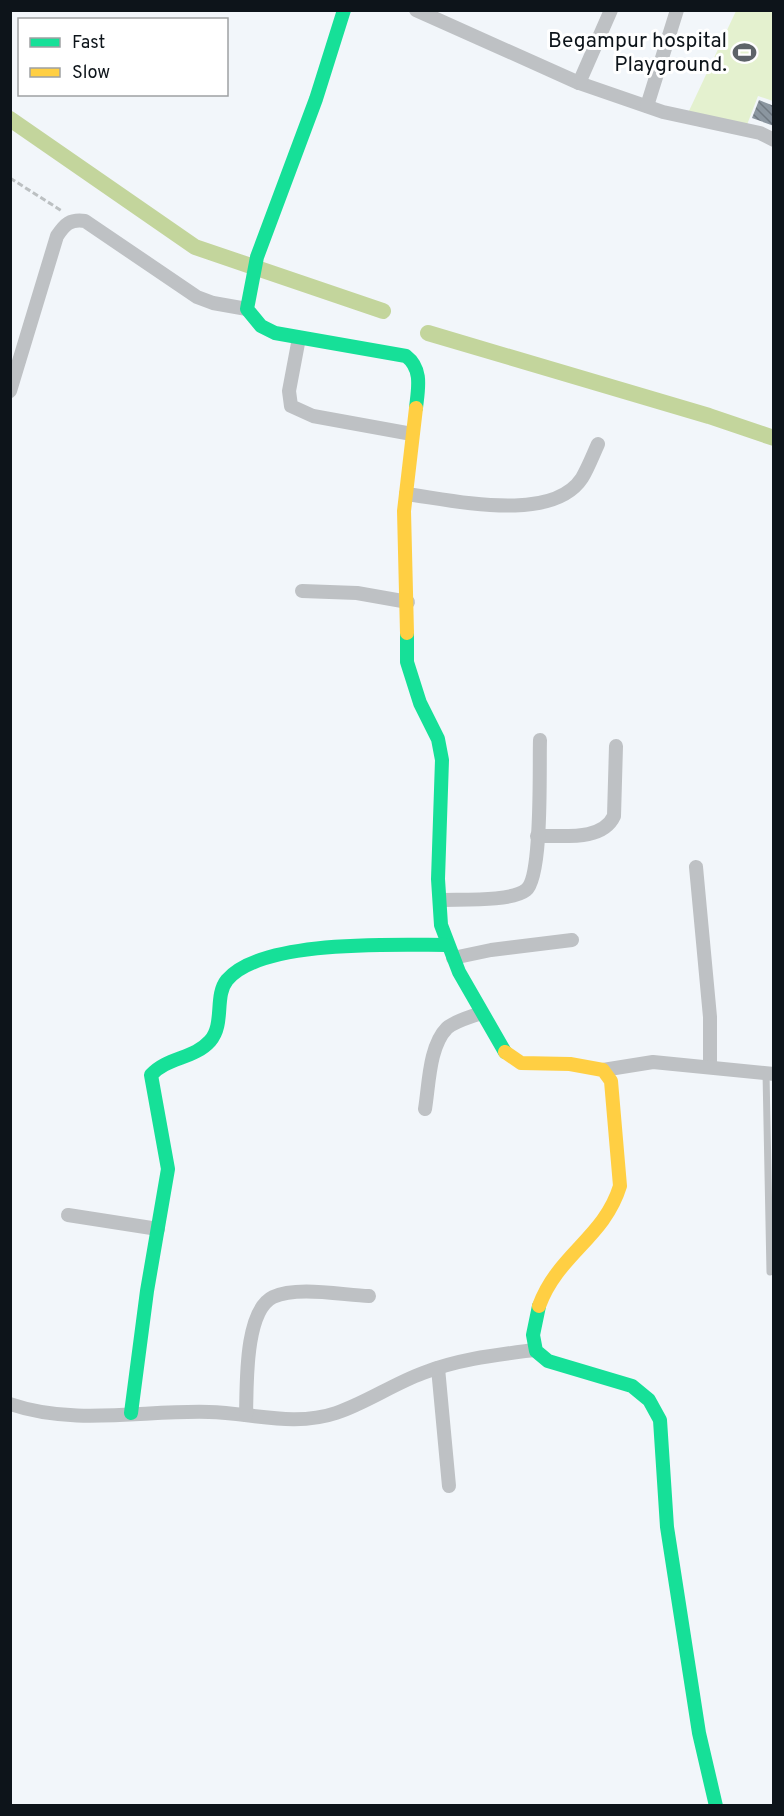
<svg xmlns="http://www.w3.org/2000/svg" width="784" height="1816" viewBox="0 0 784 1816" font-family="Overpass,sans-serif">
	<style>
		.green { fill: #e4f1cf }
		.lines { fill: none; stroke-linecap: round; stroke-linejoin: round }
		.canal { stroke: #c3d59c; stroke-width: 16 }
		.building { fill: url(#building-back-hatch) }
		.path { stroke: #bcc0c2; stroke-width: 3; stroke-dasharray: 6 3; stroke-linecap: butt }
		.lane { stroke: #bec1c4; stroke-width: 7 }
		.street { stroke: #bec1c4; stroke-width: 14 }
		.fast { stroke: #16e098; stroke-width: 14 }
		.slow { stroke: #ffcf43; stroke-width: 14 }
		.labels { text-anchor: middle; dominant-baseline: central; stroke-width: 6; stroke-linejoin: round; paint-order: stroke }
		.poi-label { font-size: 21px; fill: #0d141a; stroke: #fff; text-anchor: end }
	</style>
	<defs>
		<pattern id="building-back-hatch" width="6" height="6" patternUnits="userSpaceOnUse" patternTransform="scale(1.5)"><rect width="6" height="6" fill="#8b96a0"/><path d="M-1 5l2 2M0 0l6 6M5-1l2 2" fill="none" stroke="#707982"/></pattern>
	</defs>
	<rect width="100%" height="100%" fill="#f2f6fa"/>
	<!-- green -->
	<polygon class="green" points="736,11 773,11 773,101 758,96 745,130 688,113"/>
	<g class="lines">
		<!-- canal -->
		<g class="canal">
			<polyline points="10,119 195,247 383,311"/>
			<polyline points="428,333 709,416 774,438"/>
		</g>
	</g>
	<!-- building -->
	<polygon class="building" points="759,100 774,106 774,126 752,118"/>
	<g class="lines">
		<!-- path -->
		<polyline class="path" points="10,178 62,211"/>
		<!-- lane -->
		<polyline class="lane" points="766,1073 770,1272"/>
		<!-- street -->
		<g class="street">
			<polyline points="416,10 579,83 663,112 760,133 774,140"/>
			<polyline points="579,83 611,10"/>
			<polyline points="647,106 677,10"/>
			<polyline points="299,338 289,391 291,406 313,416 412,434"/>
			<path d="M10,391L57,236C65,224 70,219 85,221L197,297L213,303L247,309"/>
			<path d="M406,494C453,500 552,524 582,478C588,468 593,455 598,444"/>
			<polyline points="302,591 357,593 408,602"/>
			<path d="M537,836C561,835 602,842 614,816L616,746"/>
			<polyline points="696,867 710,1017 710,1067"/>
			<path d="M440,900C460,899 511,902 526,890C543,877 539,765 540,740"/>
			<polyline points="453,958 491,950 572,940"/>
			<polyline points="603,1070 653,1062 774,1074"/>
			<path d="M425,1109C429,1085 429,1046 447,1028C455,1021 471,1017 481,1013"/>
			<polyline points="68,1215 158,1229"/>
			<polyline points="438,1368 449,1486"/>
			<path d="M10,1404C74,1426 144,1410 209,1412C251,1413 295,1427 336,1413C366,1403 393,1384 423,1373C459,1359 496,1355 534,1350"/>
			<path d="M246,1415C247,1388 244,1311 273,1297C297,1286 342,1295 369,1296"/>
		</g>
		<!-- fast -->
		<g class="fast">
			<path d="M344,10L316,99L257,257L247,309L261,326L275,333L406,356C423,369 418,389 416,408"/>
			<polyline points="407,633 407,662 420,703 438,739 442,760 438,879 441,925 459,972 505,1052"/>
			<polyline points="539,1306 533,1335 536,1351 548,1361 632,1386 649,1400 660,1420 667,1527 699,1733 716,1806"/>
			<path d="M131,1413L147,1291L168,1169L151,1075C167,1057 194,1059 210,1041C225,1024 214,996 227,980C261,939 395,945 446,945"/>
		</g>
		<!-- slow -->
		<g class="slow">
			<polyline points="407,633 404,511 416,408"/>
			<path d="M505,1052L521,1063L570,1064L603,1070L611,1081L620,1186C604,1238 558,1254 539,1306"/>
		</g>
	</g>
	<!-- icons -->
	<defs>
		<symbol id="stadium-bare" viewBox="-9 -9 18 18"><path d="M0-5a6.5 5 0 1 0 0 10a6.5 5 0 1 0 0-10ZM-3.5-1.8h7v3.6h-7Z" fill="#5d6368" stroke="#fff" stroke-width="2.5" paint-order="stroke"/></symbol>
	</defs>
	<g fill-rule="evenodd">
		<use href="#stadium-bare" x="728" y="36" width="33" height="33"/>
	</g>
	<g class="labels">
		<!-- poi labels -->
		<g class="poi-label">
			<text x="727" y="41">Begampur hospital<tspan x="727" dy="24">Playground.</tspan></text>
		</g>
	</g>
	<!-- border -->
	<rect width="784" height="1816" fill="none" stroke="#0d141a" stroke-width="24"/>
	<!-- legend -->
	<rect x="18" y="18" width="210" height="78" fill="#ffffff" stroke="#9ea1a3" stroke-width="1.5"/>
	<rect x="30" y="38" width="30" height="9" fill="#16e098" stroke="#9ea1a3" stroke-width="1.5"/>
	<text x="72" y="48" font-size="18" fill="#0d141a">Fast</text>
	<rect x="30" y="68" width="30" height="9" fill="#ffcf43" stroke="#9ea1a3" stroke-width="1.5"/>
	<text x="72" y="78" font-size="18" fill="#0d141a">Slow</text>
</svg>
